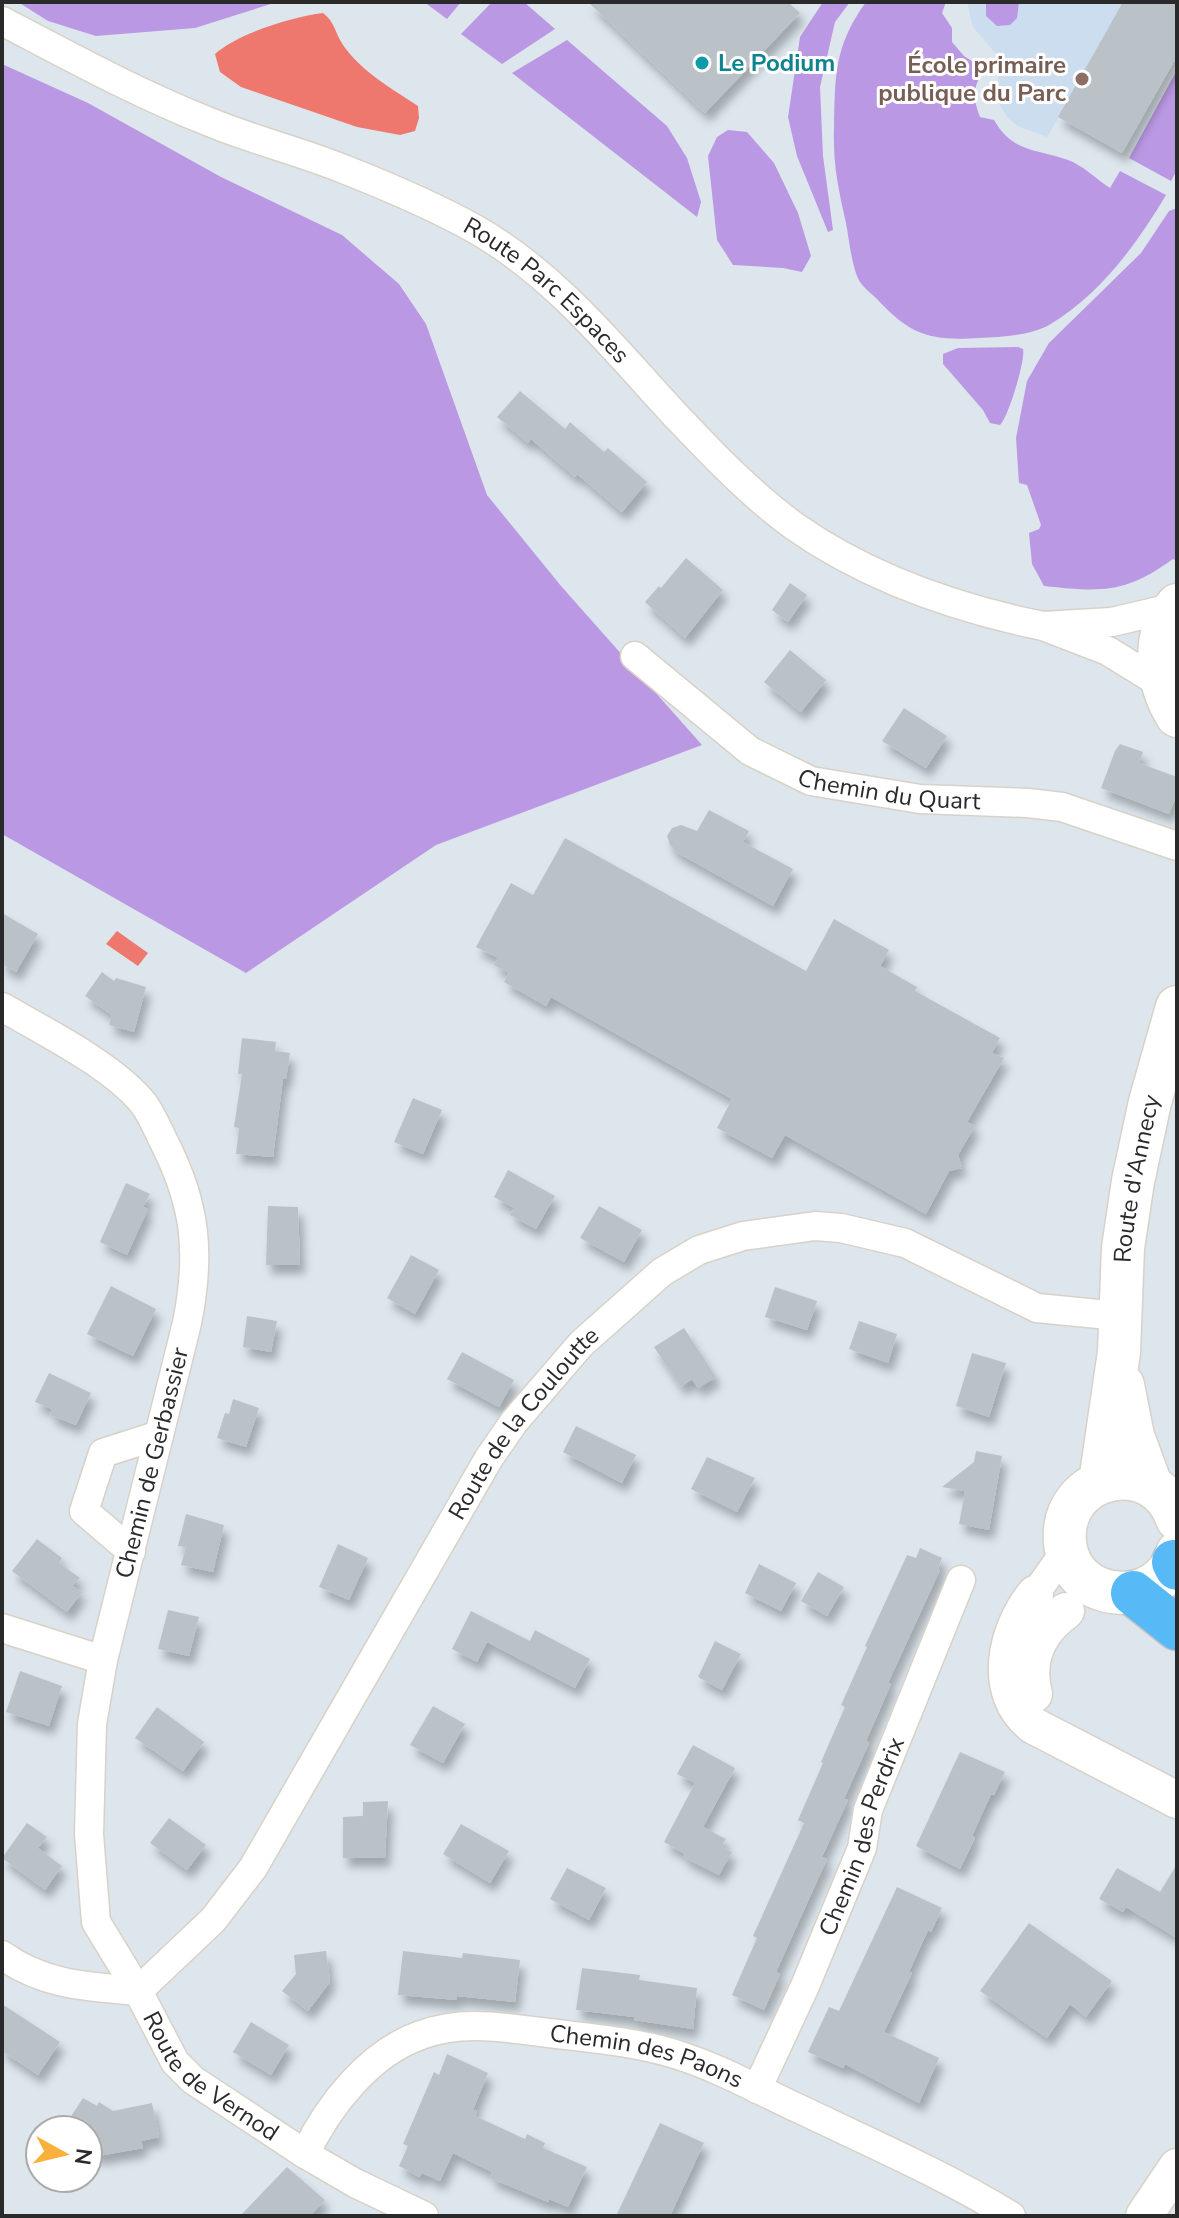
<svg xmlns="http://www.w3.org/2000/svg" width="1179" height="2218" viewBox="0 0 1179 2218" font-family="'Nunito Sans',sans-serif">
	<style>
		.education { fill: #cbddee }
		.green { fill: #bb98e3 }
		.water { fill: #ee786e }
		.building { fill: #bbc2c7; filter: url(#shadow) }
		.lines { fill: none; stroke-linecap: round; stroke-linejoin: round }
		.minor-casing { stroke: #d8d1c7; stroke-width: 31 }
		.tertiary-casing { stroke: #d8d1c7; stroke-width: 39 }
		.secondary-casing { stroke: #d8d1c7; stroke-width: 45 }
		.trunk-casing { stroke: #c3c3c3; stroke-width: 47 }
		.minor { stroke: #fff; stroke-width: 28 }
		.tertiary { stroke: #fff; stroke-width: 36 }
		.secondary { stroke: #fff; stroke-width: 42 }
		.trunk { stroke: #58b9f7; stroke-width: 44 }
		.culture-dot { fill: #0f9aa8; stroke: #fff; stroke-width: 3 }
		.education-dot { fill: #8d6e63; stroke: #fff; stroke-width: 3 }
		.labels { text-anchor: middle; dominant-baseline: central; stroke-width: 6; stroke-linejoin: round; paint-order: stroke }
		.culture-label { font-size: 24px; font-weight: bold; fill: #0d838f; stroke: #fff; text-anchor: start }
		.education-label { font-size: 24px; font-weight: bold; fill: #785e54; stroke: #fff; text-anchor: end }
		.street-label { font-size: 24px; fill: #2a2a2a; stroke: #fff }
	</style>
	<defs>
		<filter id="shadow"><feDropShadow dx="5" dy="9" stdDeviation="4" flood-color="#0004"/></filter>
	</defs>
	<rect width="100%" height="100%" fill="#dce6ec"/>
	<!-- education -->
	<polygon class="education" points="967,2 1177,2 1177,56 1122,153 1059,117 1047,137 1018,126 1009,119 999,104 998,56 973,27"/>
	<!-- green -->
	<g class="green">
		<polygon points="18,2 277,2 195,28 96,36 48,21"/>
		<polygon points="424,2 461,2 447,19"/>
		<polygon points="492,2 524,2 555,29 502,64 461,34"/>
		<polygon points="823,2 850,2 835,22 820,87 823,156 833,230 828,232 797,156 788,117 800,37"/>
		<path d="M866,2H946L942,13L952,28V42L964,56L978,65L981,75C972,89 974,102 980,117L994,120C1014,154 1036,148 1068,160C1084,166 1096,179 1110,188L1120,171L1166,195C1137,244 1100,295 1049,325C1029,336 1001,337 979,338C930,341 910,335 877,299C872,294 864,288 860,282C852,269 849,239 846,223C838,187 833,165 834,128C835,76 834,46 866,2Z"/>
		<polygon points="986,2 1019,2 1017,18 1010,25 997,26 986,16"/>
		<polygon points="567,40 667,126 687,158 701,202 697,217 512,73"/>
		<polygon points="2,64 88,103 221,177 342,235 399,284 426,324 487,495 561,586 702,745 436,845 246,973 2,834"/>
		<polygon points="1177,70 1177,170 1171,181 1129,158"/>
		<polygon points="728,130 747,132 774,163 798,213 811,256 802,272 783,268 733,265 717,240 708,156 717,137"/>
		<path d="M1177,208V561L1173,559C1125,594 1101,592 1044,586L1032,564L1029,533L1039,529L1041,525L1027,485L1019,483L1016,438L1027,381L1049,343L1141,253L1169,211Z"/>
		<path d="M1018,347L1023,349C1026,359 1008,418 1000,425L990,423L983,410L943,364V354L958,348Z"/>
	</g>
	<!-- water -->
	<g class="water">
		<path d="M323,13C335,22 335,33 343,45C362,72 392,89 418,106L419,118L415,131L400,135L357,127L241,87L220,72L215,54C239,33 292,17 323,13Z"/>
		<polygon points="117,931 148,953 138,966 106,944"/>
	</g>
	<!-- building -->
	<g class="building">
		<polygon points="588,2 788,2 800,13 705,113"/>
		<polygon points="1123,2 1177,2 1177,56 1122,153 1058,117"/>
		<polygon points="520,391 565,429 570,422 604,452 608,448 647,482 622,512 577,474 575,477 531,439 528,443 497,417"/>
		<polygon points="686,558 723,590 685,638 645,602 659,586 661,588"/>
		<polygon points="790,583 807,595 788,622 772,610"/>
		<polygon points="790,650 826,680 801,712 764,682"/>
		<polygon points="904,708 947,736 926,768 882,741"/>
		<polygon points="1120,744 1143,752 1139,763 1177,777 1177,794 1169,814 1101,788 1115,751"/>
		<polygon points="709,810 749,831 743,842 793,869 773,906 678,853 670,845 667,836 672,828 681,825 697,831"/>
		<polygon points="565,838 806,971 834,919 889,950 880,966 917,987 915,991 1000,1038 992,1053 1004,1058 967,1122 975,1126 958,1155 962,1168 949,1171 926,1214 785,1135 772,1158 717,1128 732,1099 551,997 546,1006 504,982 509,973 494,965 498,958 476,947 511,883 533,895"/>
		<polygon points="2,913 38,934 16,972 2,964"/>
		<polygon points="102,972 114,981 116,978 146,987 134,1032 109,1025 112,1015 85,996"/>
		<polygon points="242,1038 276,1042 275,1051 290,1053 286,1079 283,1079 273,1157 236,1154 239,1128 234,1127 242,1074 238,1074"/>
		<polygon points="413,1098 442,1110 423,1154 394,1142"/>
		<polygon points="508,1170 555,1196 536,1229 510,1215 514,1208 494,1197"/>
		<polygon points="126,1183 150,1194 143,1207 148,1209 127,1255 100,1242"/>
		<polygon points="268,1206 298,1207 300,1265 266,1265"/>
		<polygon points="599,1206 642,1230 624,1262 580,1238"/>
		<polygon points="411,1255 439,1270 415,1314 387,1298"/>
		<polygon points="111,1286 156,1309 133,1356 87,1334"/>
		<polygon points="775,1287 817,1301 807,1330 765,1317"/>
		<polygon points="247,1316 277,1321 271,1352 243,1347"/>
		<polygon points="859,1321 897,1334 888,1363 849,1349"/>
		<polygon points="684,1328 716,1377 698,1388 692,1379 681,1387 654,1347"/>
		<polygon points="462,1352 514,1380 499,1407 447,1379"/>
		<polygon points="972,1353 1006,1363 989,1417 956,1406"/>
		<polygon points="49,1373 91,1393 76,1425 50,1415 52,1409 35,1402"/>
		<polygon points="233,1399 259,1408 246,1447 217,1438 225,1413 229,1414"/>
		<polygon points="576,1426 636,1455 622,1483 563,1452"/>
		<polygon points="976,1451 1002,1456 989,1530 959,1524 965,1491 942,1487 974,1462"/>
		<polygon points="707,1457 755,1478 737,1512 691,1489"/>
		<polygon points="186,1514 224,1525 213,1572 181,1565 186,1547 178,1546"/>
		<polygon points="37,1539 62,1558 59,1563 80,1578 72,1586 82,1592 67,1612 12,1571"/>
		<polygon points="338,1544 368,1558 349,1600 319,1587"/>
		<polygon points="920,1548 942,1558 938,1568 940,1570 888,1683 891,1684 866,1741 869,1743 844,1799 848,1800 822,1857 827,1859 776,1972 780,1974 764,2010 732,1995 757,1938 753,1936 804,1823 798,1820 823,1763 821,1762 845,1707 841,1705 867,1647 865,1646 907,1555 916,1558"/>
		<polygon points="759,1564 796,1583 781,1611 745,1593"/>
		<polygon points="818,1572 844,1587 827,1616 801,1601"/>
		<polygon points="168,1610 199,1617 189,1656 158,1649"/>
		<polygon points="471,1611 530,1641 535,1630 590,1659 575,1688 487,1642 477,1662 452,1649"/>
		<polygon points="715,1641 741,1654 722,1690 698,1677"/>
		<polygon points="20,1671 62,1686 49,1726 6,1712"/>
		<polygon points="433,1706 465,1724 443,1763 410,1745"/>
		<polygon points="157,1707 204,1742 183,1771 135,1738"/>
		<polygon points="693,1745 735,1768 703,1827 726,1839 721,1847 732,1852 719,1875 683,1857 685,1854 664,1842 695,1783 677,1774"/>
		<polygon points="960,1752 1005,1772 994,1795 991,1794 972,1836 975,1838 960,1869 916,1846"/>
		<polygon points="388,1801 385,1858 343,1858 343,1817 363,1816 363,1802"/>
		<polygon points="169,1818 206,1845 187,1870 150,1843"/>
		<polygon points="27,1823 47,1837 38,1848 62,1866 45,1890 2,1858"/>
		<polygon points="461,1824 509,1851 490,1883 443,1854"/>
		<polygon points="1177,1864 1177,1938 1126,1907 1123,1912 1099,1899 1117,1868 1160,1892"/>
		<polygon points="567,1868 606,1888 589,1920 550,1899"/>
		<polygon points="897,1887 942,1908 931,1932 928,1930 909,1972 912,1973 884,2032 939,2058 919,2103 845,2064 843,2068 808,2052 829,2007 839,2011"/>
		<polygon points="1029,1923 1112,1981 1086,2017 1070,2004 1047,2038 980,1991"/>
		<polygon points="326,1951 330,1982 308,2011 282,1991 296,1974 294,1955"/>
		<polygon points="403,1951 462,1958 463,1953 520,1960 515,2002 457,1996 457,2000 398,1995"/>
		<polygon points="582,1968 640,1975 639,1980 697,1988 693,2029 634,2020 634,2017 576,2010"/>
		<polygon points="2,2004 60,2042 38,2075 2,2051"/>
		<polygon points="251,2022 289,2045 271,2075 233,2052"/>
		<polygon points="447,2054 488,2073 473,2110 477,2111 475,2116 525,2139 527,2134 545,2143 543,2148 587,2167 568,2207 549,2199 548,2202 490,2178 492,2172 453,2153 440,2181 422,2173 419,2177 399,2166 408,2146 403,2144 434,2072 439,2075"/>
		<polygon points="83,2098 97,2106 99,2102 113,2111 152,2103 159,2137 141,2141 143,2148 98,2156 88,2150 88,2130 62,2130"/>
		<polygon points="660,2123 704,2143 670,2216 616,2216"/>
		<polygon points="287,2167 325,2200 310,2216 240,2216"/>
	</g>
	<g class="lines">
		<defs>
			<g id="minor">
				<path id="s1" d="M2,21C71,57 140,95 212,123C256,141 302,152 346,170C389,187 434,206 475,229C558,276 617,353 681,421C716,458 753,496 794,526C868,578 955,608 1043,626"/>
				<path id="s2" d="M635,656L750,751L811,781L920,799L1028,803L1062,807L1177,846"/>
				<polyline points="1163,685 1108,651 1043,626 1112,622 1176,607"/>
				<path id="s3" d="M2,1007C44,1031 113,1066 143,1103C151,1113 157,1128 163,1140C196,1204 201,1253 187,1323L103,1660L92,1724L89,1834L96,1922L138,1991L213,1920L253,1868L489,1458L514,1422L581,1344L662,1272L699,1250L743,1236L815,1226L841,1228L905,1243L1037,1308L1119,1316"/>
				<polyline points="131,1551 84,1511 103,1453 159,1435"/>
				<polyline points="1035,1594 1066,1550"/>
				<polyline points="2,1628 103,1660"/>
				<path id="s4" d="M2,1955C43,1985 89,1987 138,1991L175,2062L193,2080L305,2154L355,2183L424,2216"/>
				<path id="s5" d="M757,2089L805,1986L862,1848L868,1810L961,1580"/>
				<path id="s6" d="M305,2154C328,2106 369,2053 421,2035C461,2020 500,2027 541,2032C587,2038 634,2041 678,2055C722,2069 764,2093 806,2112C875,2145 946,2176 1011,2216"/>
			</g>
			<g id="tertiary">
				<path d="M1035,1594C1005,1631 991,1694 1034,1726L1177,1800"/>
				<path d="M1034,1694C1025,1659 1038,1631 1066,1611"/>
				<polyline points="1144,2216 1177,2167"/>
			</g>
			<g id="secondary">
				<path d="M1177,605C1150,637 1157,684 1177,716"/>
				<polyline points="1123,1385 1133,1436 1151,1485"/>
				<path id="s7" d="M1100,1482L1119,1352L1123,1248L1133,1181L1150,1102L1177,1007"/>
				<path d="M1177,1519C1155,1453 1059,1473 1065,1542C1070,1604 1160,1611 1177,1553"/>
			</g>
			<g id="trunk">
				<polyline points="1174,1562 1177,1568"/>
				<polyline points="1133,1593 1177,1628"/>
			</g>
		</defs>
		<!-- minor casing -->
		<use href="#minor" class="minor-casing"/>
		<!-- tertiary casing -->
		<use href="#tertiary" class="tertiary-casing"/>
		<!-- secondary casing -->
		<use href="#secondary" class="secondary-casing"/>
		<!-- trunk casing -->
		<use href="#trunk" class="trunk-casing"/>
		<!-- minor -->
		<use href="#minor" class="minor"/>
		<!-- tertiary -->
		<use href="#tertiary" class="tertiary"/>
		<!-- secondary -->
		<use href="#secondary" class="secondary"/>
		<!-- trunk -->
		<use href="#trunk" class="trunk"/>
	</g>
	<!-- markers -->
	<circle class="culture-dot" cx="702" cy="63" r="8"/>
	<circle class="education-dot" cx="1082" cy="79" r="8"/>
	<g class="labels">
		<!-- culture labels -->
		<g class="culture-label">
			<text x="718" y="63">Le Podium</text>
		</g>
		<!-- education labels -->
		<g class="education-label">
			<text x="1066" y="65">École primaire<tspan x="1066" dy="28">publique du Parc</tspan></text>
		</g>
		<!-- street labels -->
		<g class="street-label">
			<text stroke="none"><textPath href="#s1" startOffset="612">Route Parc Espaces</textPath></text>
			<text stroke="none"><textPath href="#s2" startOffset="296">Chemin du Quart</textPath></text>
			<text stroke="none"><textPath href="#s7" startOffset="306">Route d'Annecy</textPath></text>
			<text stroke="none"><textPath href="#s3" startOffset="1784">Route de la Couloutte</textPath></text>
			<text transform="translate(152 1463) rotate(-76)">Chemin de Gerbassier</text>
			<text stroke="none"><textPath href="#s5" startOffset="274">Chemin des Perdrix</textPath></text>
			<text stroke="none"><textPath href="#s6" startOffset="400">Chemin des Paons</textPath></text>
			<text stroke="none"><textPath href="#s4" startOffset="258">Route de Vernod</textPath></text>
		</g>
	</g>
	<!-- border -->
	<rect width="1179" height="2218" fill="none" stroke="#2a2a2a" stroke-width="8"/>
	<!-- north arrow -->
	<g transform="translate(64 2154) rotate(98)"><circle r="38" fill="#ffffff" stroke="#aaaaaa" stroke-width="2"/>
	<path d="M0-6L14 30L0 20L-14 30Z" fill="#f9b13b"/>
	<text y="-12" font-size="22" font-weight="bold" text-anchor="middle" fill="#2a2a2a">N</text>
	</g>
</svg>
